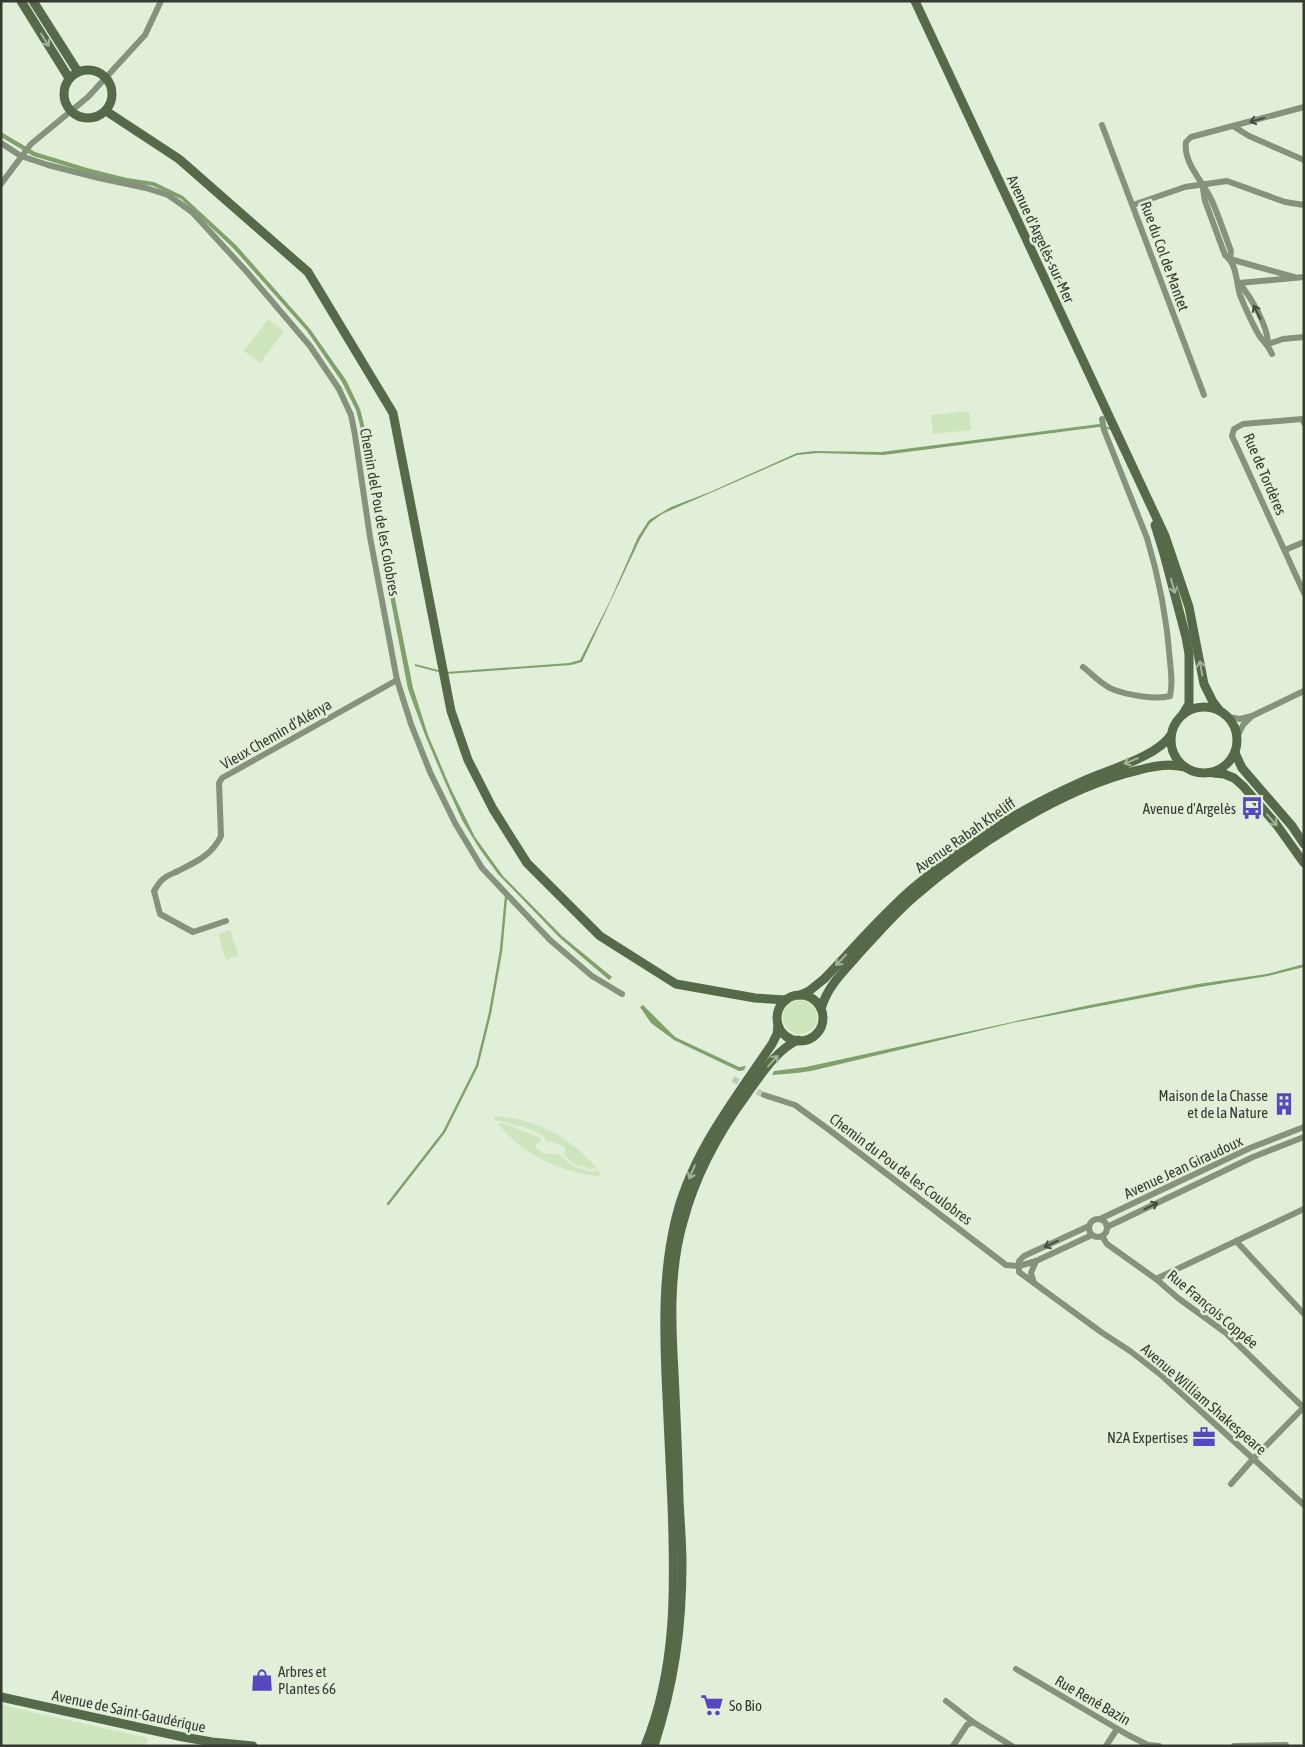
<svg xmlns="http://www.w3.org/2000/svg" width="1305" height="1747" viewBox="0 0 1305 1747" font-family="'Asap Condensed',sans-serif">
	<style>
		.green { fill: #cee5be }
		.water { fill: #82a06c }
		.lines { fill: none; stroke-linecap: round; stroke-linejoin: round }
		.stream { stroke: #82a06c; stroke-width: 2.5 }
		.street-tunnel { stroke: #bfcbb8; stroke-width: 6; stroke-dasharray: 6 3; stroke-linecap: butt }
		.street { stroke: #85927c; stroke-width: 6 }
		.secondary { stroke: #566948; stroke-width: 9 }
		.oneway { stroke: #a2b398 }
		.oneway2 { stroke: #464c41 }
		.labels { text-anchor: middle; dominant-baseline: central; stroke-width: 5; stroke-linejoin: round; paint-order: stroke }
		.street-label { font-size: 15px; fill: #363b32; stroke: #e1efd9 }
		.poi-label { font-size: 15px; fill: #363b32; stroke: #e1efd9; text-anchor: end }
	</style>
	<rect width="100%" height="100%" fill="#e1efd9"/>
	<!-- green -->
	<g class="green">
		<polygon points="268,319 284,331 260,363 244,351"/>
		<polygon points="969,411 971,430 933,434 931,415"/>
		<polygon points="230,930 239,956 226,960 218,934"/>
		<circle cx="800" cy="1017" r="17"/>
		<path d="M493,1116C537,1119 566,1135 596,1167L591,1169L576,1165L563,1154L565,1151V1147L552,1142H547C545,1140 544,1137 542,1135C537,1130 502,1121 495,1120Z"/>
		<path d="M501,1123L539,1137L542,1141L536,1144L535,1146C540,1154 550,1155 559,1154C569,1165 579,1170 594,1172L598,1170L602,1177C558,1171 527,1158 498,1124Z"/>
		<polygon points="1,1704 18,1709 148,1738 146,1746 1,1746"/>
	</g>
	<!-- water -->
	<g class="water">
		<polygon points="1,132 35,152 87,168 127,178 154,182 183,196 236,245 310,329 346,380 360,409 368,440 387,559 413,688 428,735 451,789 475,837 503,876 562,936 612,977 609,980 560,938 498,874 479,848 462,820 445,782 425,735 408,689 383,560 364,441 356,410 342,382 307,331 233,248 181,199 153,186 127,182 86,172 33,156 1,137"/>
		<polygon points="1099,424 1110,428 1111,430 1099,427 884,455 818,453 797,455 662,514 650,523 640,539 582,662 571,665 446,674 415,666 415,664 446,672 569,663 580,660 610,601 638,537 649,520 671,507 710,492 797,453 814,451 881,452"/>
		<polygon points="1304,964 1304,967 1268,976 1194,988 1012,1023 811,1071 797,1073 772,1075 774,1071 806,1067 1085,1006 1198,984 1267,974"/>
		<polygon points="643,1005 675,1037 739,1067 746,1066 744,1070 739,1071 674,1040 651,1023 640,1007"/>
	</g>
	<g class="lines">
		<!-- stream -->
		<polyline class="stream" points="388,1204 444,1132 477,1066 490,1013 501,951 506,897"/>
		<!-- street-tunnel -->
		<polyline class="street-tunnel" points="733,1079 764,1095"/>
		<!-- street -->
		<g class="street">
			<polyline points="1102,125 1204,395"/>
			<polyline points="1233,126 1249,136 1304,160"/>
			<polyline points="1,143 21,156 48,165 99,178 146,188 168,195 178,202 192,212 247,272 310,346 339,389 351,415 355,435 370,537 397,680 411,724 430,772 455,823 482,868 550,940 592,976 622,994"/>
			<polyline points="1,184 31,144 88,97 145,35 161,1"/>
			<path d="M1203,189L1205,201L1225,255C1237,264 1236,281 1240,295C1243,303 1256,332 1261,338C1266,344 1269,347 1272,354"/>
			<polyline points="1133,205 1185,187 1227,181 1285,202 1304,205"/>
			<path d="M1230,259L1231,251C1225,235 1219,217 1212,201C1204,182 1183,164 1186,142L1191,137L1304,107"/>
			<polyline points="1230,259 1294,277"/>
			<path d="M1239,283C1251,297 1268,326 1268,344"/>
			<polyline points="1239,283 1304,277"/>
			<polyline points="1268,344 1283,339 1304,337"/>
			<polyline points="1304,423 1302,419 1243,424 1234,429 1232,436 1304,593"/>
			<polyline points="1285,550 1304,542"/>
			<path d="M1083,667C1092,674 1102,685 1112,689C1127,695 1155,700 1170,696C1173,684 1171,673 1170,661C1167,619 1159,578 1147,538L1104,430L1102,419"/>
			<polyline points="1252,716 1304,691"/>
			<polyline points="1228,717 1240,719 1252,716 1243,725 1237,737"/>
			<path d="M226,921L193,932L160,914L154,891C156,888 158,884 161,881C165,876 172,874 178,871C196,862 212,855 221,836L219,783L222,778L397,680"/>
			<polyline points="764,1095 795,1105 828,1129 1006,1265 1019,1266 1036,1261 1092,1235"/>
			<polyline points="1100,1219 1250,1148 1304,1127"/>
			<circle cx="1098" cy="1228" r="9"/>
			<polyline points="1089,1226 1024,1256 1019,1261 1019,1272 1101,1332 1130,1351 1161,1375 1304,1505"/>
			<polyline points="1107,1227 1253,1157 1304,1137"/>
			<polyline points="1102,1236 1107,1244 1156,1279 1178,1298 1226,1333 1304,1408"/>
			<polyline points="1236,1241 1304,1314"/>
			<polyline points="1156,1279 1304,1209"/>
			<polyline points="1034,1283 1031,1273 1036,1261"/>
			<polyline points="1231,1484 1253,1459 1304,1407"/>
			<polyline points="1016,1669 1128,1735 1148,1745 1159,1746"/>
			<polyline points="946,1701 973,1722 1012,1746"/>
			<polyline points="953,1746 967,1725 973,1722"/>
			<polyline points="1106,1746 1117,1729"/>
			<polyline points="1234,1746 1286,1745"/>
		</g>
		<!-- secondary -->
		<g class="secondary">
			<polyline points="21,1 69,78"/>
			<polyline points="33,1 78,72"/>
			<polyline points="915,1 1165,536 1189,607 1204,684 1213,702 1220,711"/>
			<circle cx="88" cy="94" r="24"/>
			<polyline points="106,111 179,159 308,272 393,413 451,711 468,760 493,809 527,863 600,936 676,984 755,998 786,1000"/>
			<polyline points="1155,525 1164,554 1186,637 1189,654 1189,704 1183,714"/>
			<circle cx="1204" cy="740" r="33"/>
			<polyline points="1235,753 1242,768 1292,826 1304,844"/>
			<polyline points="1213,773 1224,774 1234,778 1243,786 1276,824 1304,863"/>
			<path d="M800,995L809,991L824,979C853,949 880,917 912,889C962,845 1020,809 1081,782C1106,770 1156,758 1171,735"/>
			<circle cx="800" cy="1018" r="23"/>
			<path d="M821,1009C827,987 843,972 857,956C876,935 894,914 915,896C974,845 1064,787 1139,770C1154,766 1169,763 1184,767"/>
			<polyline points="1,1697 183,1737 212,1742 253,1746"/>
			<path d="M645,1746C677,1669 675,1585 672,1504C670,1461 668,1418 666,1376C664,1323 663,1274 675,1222C690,1155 735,1099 772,1044L777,1034L778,1025"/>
			<path d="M654,1746C674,1684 682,1629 682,1564C682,1543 680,1521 679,1500C678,1457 676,1414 674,1372C671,1322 669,1271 683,1222C695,1176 719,1132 747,1094C761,1075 776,1050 798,1040"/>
		</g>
	</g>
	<!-- one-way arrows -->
	<defs><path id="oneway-shaft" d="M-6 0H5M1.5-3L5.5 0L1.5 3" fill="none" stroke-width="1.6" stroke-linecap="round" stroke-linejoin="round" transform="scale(1.25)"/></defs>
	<g class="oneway">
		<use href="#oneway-shaft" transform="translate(45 40) rotate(58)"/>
		<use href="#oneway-shaft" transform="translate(1173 586) rotate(75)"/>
		<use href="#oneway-shaft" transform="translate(1201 668) rotate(-100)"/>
		<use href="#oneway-shaft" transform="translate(1131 761) rotate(158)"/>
		<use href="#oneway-shaft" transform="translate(1272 820) rotate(49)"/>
		<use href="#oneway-shaft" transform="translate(841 960) rotate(134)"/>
		<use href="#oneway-shaft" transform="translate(773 1061) rotate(-48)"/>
		<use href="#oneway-shaft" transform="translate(692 1172) rotate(113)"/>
	</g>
	<g class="oneway2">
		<use href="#oneway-shaft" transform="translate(1257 120) rotate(165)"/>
		<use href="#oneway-shaft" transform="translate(1257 312) rotate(-117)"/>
		<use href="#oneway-shaft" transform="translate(1151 1206) rotate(-26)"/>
		<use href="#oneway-shaft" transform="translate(1051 1244) rotate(155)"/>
	</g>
	<!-- icons -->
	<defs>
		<symbol id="bus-bare" viewBox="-9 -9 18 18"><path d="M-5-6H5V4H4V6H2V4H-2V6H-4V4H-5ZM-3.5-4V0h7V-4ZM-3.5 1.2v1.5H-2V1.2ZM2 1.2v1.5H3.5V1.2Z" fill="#5548c0" stroke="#e1efd9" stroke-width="2.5" paint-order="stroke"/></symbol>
		<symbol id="building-bare" viewBox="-9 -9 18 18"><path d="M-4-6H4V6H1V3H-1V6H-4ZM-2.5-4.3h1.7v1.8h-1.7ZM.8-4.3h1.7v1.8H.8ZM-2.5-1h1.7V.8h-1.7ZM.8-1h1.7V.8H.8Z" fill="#5548c0" stroke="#e1efd9" stroke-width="2.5" paint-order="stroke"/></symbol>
		<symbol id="office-bare" viewBox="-9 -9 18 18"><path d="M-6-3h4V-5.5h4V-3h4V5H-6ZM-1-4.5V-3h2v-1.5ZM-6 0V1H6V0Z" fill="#5548c0" stroke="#e1efd9" stroke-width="2.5" paint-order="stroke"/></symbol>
		<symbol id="shop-bare" viewBox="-9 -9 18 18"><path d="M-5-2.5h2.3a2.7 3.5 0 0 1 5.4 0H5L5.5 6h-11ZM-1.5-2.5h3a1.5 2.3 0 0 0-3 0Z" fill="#5548c0" stroke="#e1efd9" stroke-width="2.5" paint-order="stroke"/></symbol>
		<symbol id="supermarket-bare" viewBox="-9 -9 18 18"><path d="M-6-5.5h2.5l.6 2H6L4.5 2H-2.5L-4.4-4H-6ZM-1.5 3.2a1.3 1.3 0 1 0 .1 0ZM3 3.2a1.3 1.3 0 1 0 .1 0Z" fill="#5548c0" stroke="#e1efd9" stroke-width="2.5" paint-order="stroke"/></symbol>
	</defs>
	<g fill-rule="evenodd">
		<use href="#bus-bare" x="1236" y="792" width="32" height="32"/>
		<use href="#building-bare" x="1268" y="1088" width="32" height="32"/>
		<use href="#office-bare" x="1188" y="1421" width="32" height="32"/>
		<use href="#shop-bare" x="246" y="1664" width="32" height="32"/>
		<use href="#supermarket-bare" x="696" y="1689" width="32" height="32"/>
	</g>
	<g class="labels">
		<!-- street labels -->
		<g class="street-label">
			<text transform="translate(1041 239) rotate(65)">Avenue d'Argelès-sur-Mer</text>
			<text transform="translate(1165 256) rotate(70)">Rue du Col de Mantet</text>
			<text transform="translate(1265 474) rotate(67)">Rue de Tordères</text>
			<text transform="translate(380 512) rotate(80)">Chemin del Pou de les Colobres</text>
			<text transform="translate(276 734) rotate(-30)">Vieux Chemin d’Alénya</text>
			<text transform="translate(965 835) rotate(-35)">Avenue Rabah Kheliff</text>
			<text transform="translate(1183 1167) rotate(-25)">Avenue Jean Giraudoux</text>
			<text transform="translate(901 1169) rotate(37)">Chemin du Pou de les Coulobres</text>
			<text transform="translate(1213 1309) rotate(40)">Rue François Coppée</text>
			<text transform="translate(1204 1399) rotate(41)">Avenue William Shakespeare</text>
			<text transform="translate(1093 1700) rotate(30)">Rue René Bazin</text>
			<text transform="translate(129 1711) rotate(12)">Avenue de Saint-Gaudérique</text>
		</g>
		<!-- poi labels -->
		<g class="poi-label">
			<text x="1236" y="808">Avenue d'Argelès</text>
			<text x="1268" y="1095">Maison de la Chasse<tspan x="1268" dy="17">et de la Nature</tspan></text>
			<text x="1188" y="1437">N2A Expertises</text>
			<text x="278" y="1671" text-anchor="start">Arbres et<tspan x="278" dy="17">Plantes 66</tspan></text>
			<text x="729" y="1705" text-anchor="start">So Bio</text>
		</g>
	</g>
	<!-- border -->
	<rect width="1305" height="1747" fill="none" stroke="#363b32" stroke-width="5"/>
</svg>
